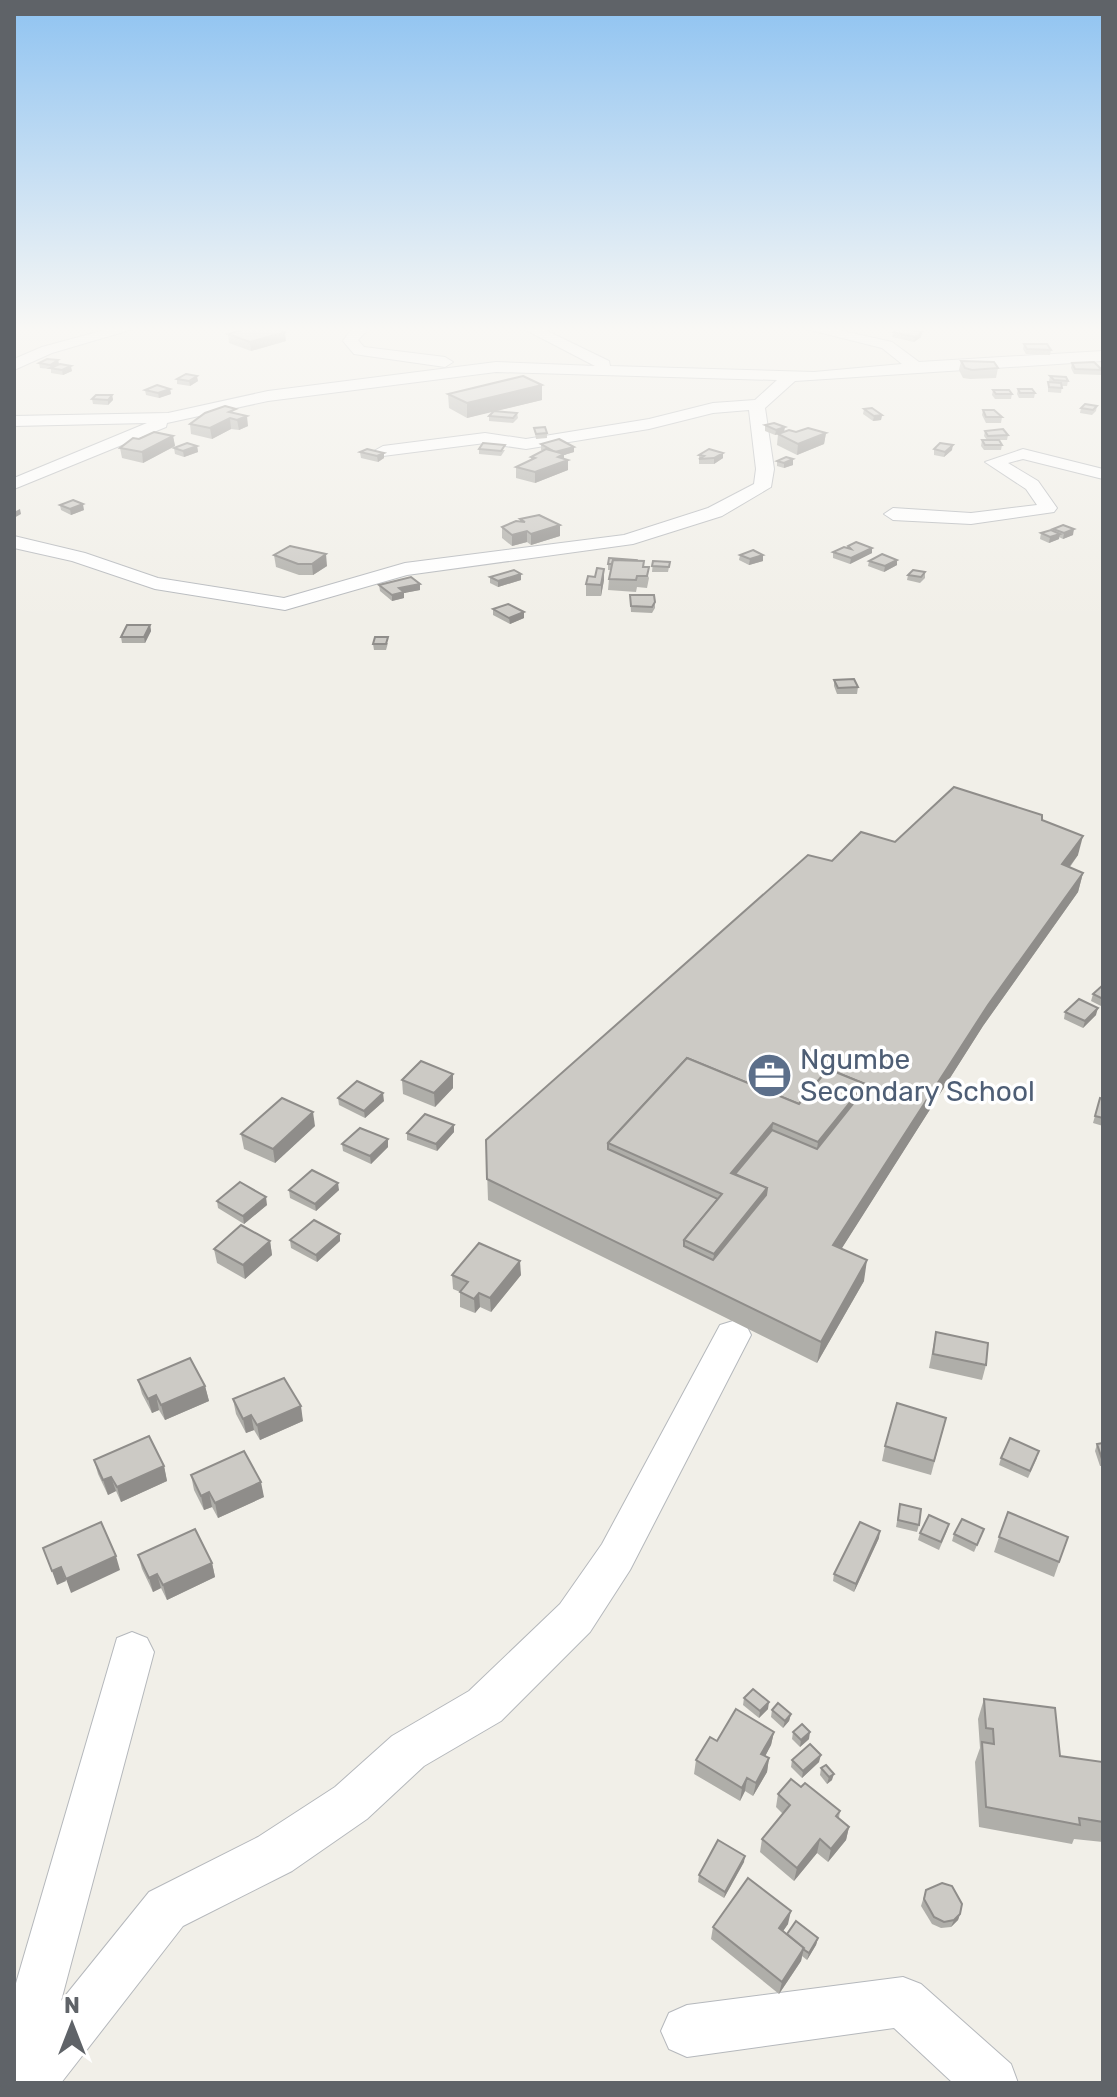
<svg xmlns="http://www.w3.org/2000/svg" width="1117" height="2097" viewBox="0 0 1117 2097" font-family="Rubik,sans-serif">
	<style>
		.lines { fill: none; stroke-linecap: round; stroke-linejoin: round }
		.minor-casing { stroke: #b5b8bc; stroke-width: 2 }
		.minor { fill: #fff; fill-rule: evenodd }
		.wall { fill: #afaea9 }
		.shaded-wall { fill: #8f8d8a }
		.building { fill: #cccac5; stroke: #8f8d8a; stroke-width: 2; fill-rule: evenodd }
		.labels { text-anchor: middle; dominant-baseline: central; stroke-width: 7; stroke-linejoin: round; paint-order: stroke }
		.service-label { font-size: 28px; fill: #4e5e75; stroke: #fff; text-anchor: start }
	</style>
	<rect width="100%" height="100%" fill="#f1efe8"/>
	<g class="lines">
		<defs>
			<g id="minor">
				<polygon points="116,327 140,327 52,353 14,370 14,359 42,347"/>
				<polygon points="353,327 370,327 358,340 364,347 445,357 453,362 445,367 354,354 343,341"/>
				<polygon points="520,327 539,327 609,361 610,366 814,372 902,364 882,348 798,327 825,327 892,342 919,362 1103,351 1103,361 795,381 765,408 774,469 771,487 722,516 633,544 407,575 285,610 155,589 72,561 14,548 14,536 85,553 158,578 284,598 405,563 624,535 708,508 754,484 756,469 749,410 713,413 649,429 526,449 485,443 383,456 374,451 383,446 485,433 526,439 649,419 713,403 755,400 777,380 496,372 268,401 167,423 166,427 14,489 14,478 147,423 14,426 14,416 168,413 268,391 496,362 595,366"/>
				<polygon points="1023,449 1103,469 1103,479 1023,459 1008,463 1038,481 1057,508 1054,512 971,524 893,520 884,514 893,508 971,513 1037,505 1026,489 985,462"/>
				<polygon points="733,1321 746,1325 751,1335 630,1570 590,1632 501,1721 424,1766 367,1819 292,1871 183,1926 61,2083 14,2083 14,1990 117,1638 132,1632 147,1638 154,1652 61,2001 149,1892 258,1837 335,1787 392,1736 469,1691 560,1604 602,1544 720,1325"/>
				<polygon points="903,1977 921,1984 1011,2064 1018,2083 953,2083 894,2028 687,2057 669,2049 661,2031 669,2013 687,2005"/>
			</g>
		</defs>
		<!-- minor casing -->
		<use href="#minor" class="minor-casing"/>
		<!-- minor -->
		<use href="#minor" class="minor"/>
	</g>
	<!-- wall -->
	<g class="wall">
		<polygon points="893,332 921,337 914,342 892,337"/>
		<polygon points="228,334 286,341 251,351 229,343"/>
		<polygon points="1024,344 1051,350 1050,355 1026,354 1023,349"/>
		<polygon points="58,360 59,364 72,371 63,375 51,373 51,369 40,368 39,363"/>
		<polygon points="961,361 998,368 996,378 970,379 963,378 959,370"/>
		<polygon points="1072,363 1102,370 1101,375 1074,374 1071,368"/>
		<polygon points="1050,376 1068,381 1067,386 1062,386 1061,393 1048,392 1048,382 1050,382 1049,381"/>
		<polygon points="177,379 198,381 190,386 177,384"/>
		<polygon points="542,385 542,400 495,411 517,413 518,418 513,423 489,421 489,416 493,411 467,418 449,408 448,394"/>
		<polygon points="170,389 171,394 159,398 146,395 145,390"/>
		<polygon points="1018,389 1035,393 1034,398 1019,398 1017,394"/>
		<polygon points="993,390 1012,394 1011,399 995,399 992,395"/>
		<polygon points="112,395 113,400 108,405 93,404 92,399"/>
		<polygon points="1097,406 1096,411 1092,415 1080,413 1081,408"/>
		<polygon points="864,409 882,415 881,420 873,421 863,414"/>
		<polygon points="983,410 1002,417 1001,423 986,423 982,415"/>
		<polygon points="237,414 248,426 239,430 231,429 212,439 191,434 190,424"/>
		<polygon points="765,425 784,432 826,433 824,444 797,455 777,445 778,434 784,432 775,435 765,431"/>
		<polygon points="534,428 547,433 547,438 536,439"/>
		<polygon points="985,431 1008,435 1007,440 999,440 1002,445 1001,450 984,450 981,446 982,440 987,440 984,436"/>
		<polygon points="173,436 175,446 143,463 122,458 120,448 139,439"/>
		<polygon points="541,444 574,447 574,452 564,455 564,459 568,460 568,470 535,483 516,478 516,467 531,460 531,457 543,451 541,450"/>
		<polygon points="197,446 198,452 184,457 175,454 174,448"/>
		<polygon points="479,449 505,450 501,456 479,454"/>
		<polygon points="934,449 952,450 944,457 934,455"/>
		<polygon points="360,452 384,458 378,462 361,458"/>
		<polygon points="723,453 723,458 714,464 699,464 699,455"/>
		<polygon points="793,459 793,465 784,468 777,466 777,461"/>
		<polygon points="60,505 84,510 71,515 61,510"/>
		<polygon points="520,519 560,536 531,545 527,542 512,546 502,538 502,527 520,522"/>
		<polygon points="1053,529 1073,535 1063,539 1059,537 1059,539 1049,543 1040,539 1041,533 1053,531"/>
		<polygon points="848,546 872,553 850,564 833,558 833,552 848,548"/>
		<polygon points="274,555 327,566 313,575 299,575 276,567"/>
		<polygon points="740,555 763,561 749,565 739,560"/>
		<polygon points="897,560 897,565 884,572 868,566 869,561"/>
		<polygon points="636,561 644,561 644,567 649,578 647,588 637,587 636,592 608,590 609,579 611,570 608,570 608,564"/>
		<polygon points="653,561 670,562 668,572 652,572"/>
		<polygon points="604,569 604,580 601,596 586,596 586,584"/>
		<polygon points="925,572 925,578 920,583 907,580 908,575"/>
		<polygon points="490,577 521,580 498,587 490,583"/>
		<polygon points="379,585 420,590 404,593 404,598 392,601 380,591"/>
		<polygon points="630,595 655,602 655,608 652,613 631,612"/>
		<polygon points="493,609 524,618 510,624 493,615"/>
		<polygon points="150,625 151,631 145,643 122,643 121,637"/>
		<polygon points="388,643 386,650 374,650 373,644"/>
		<polygon points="834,680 858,687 857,694 837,694 834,686"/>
		<polygon points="1042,820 1078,855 1070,867 1083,873 1078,892 983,1026 841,1249 864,1281 817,1363 488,1200 486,1140 832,861 895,842"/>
		<polygon points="1103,985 1103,1007 1091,1001 1093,994"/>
		<polygon points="1065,1012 1096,1015 1083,1028 1064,1019"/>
		<polygon points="402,1080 453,1088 435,1107 403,1094"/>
		<polygon points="338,1098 384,1101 365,1118 339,1105"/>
		<polygon points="1100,1098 1103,1099 1103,1126 1093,1123"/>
		<polygon points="454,1125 454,1132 437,1151 407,1140 407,1133"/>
		<polygon points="315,1126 275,1163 244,1149 241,1134"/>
		<polygon points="388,1139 388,1147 371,1164 343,1151 342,1144"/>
		<polygon points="289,1190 339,1190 316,1211 290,1198"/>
		<polygon points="217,1201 267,1205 244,1224 218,1208"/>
		<polygon points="340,1234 340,1241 317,1262 291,1248 290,1240"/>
		<polygon points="270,1241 272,1255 245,1279 217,1263 214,1249"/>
		<polygon points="452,1275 521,1275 491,1312 480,1307 475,1313 460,1307 460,1292 453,1289"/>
		<polygon points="936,1332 986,1365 982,1380 929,1368"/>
		<polygon points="138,1380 205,1386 209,1401 165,1420 159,1410 152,1413 142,1394"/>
		<polygon points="233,1399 303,1421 260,1440 254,1430 246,1433 236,1414"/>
		<polygon points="946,1418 931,1475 882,1461 885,1446"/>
		<polygon points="1103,1443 1103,1466 1100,1466 1095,1451 1097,1444"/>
		<polygon points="1001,1458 1037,1458 1028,1478 999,1465"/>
		<polygon points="94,1460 164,1466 167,1481 121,1502 116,1491 108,1495 98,1474"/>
		<polygon points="191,1475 264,1497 218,1518 212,1507 204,1510 194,1490"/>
		<polygon points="900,1504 919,1525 917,1532 896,1527"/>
		<polygon points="949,1524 947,1531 939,1550 918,1540 920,1533"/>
		<polygon points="984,1529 974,1552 952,1541 954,1534"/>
		<polygon points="999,1537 1068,1537 1054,1577 994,1552"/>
		<polygon points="879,1538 854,1592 833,1581 834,1574"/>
		<polygon points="138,1555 212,1563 215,1577 167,1600 161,1588 153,1592 142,1569"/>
		<polygon points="744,1698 768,1709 759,1718 743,1705"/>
		<polygon points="984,1699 1060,1756 1103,1762 1103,1842 1074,1839 1072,1844 979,1827 975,1762 980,1748 978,1719"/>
		<polygon points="772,1710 791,1714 789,1721 783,1728 771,1717"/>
		<polygon points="774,1732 771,1745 765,1756 769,1758 767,1772 753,1796 745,1791 740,1801 694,1774 696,1760 717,1741"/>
		<polygon points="793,1732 809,1739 800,1747 792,1739"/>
		<polygon points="792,1760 819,1762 802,1778 791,1767"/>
		<polygon points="821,1768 832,1780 827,1784 820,1775"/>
		<polygon points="801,1787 840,1811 839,1818 849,1827 846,1840 828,1862 817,1853 794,1881 760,1852 762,1839 783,1814 776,1807 778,1794"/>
		<polygon points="744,1862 724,1898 698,1882 699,1875"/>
		<polygon points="926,1890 960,1914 958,1920 951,1927 941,1928 932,1924 921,1906"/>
		<polygon points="788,1924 783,1931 787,1934 818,1938 816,1945 807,1960 802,1956 801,1961 779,1994 711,1939 713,1927"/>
	</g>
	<!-- shaded-wall -->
	<g class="shaded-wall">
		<polygon points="285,332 286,341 251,351 250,342"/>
		<polygon points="922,332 921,337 914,342 915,337"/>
		<polygon points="58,360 59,365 51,369 50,365"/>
		<polygon points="71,366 72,371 63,375 62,370"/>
		<polygon points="197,376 198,381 190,386 189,381"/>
		<polygon points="542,385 542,400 467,418 467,403"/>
		<polygon points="170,389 171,394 159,398 158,393"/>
		<polygon points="112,395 113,400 108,405 108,400"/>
		<polygon points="882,415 881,420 873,421 874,416"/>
		<polygon points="247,416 248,426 239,430 237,420"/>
		<polygon points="230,418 231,429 212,439 210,428"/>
		<polygon points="785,427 784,432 775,435 776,430"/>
		<polygon points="826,433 824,444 797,455 798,444"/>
		<polygon points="173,436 175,446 143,463 142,452"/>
		<polygon points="953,445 952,450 944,457 945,452"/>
		<polygon points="197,446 198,452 184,457 183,451"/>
		<polygon points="574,447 574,452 564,455 564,461 568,460 568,470 535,483 535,472 555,452"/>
		<polygon points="384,453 384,458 378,462 377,456"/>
		<polygon points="723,453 723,458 714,464 714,458"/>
		<polygon points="793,459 793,465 784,468 784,463"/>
		<polygon points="83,504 84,510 71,515 70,509"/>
		<polygon points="20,509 21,514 14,518 14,512"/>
		<polygon points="560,525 560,536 531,545 531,534"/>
		<polygon points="1074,529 1073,535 1063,539 1064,533"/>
		<polygon points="527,531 527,542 512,546 512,535"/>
		<polygon points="1060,534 1059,539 1049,543 1050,537"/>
		<polygon points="872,548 872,553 850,564 851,558"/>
		<polygon points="326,554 327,566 313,575 312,564"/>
		<polygon points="763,555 763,561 749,565 750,559"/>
		<polygon points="897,560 897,565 884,572 885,566"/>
		<polygon points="604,569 604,580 601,596 601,585"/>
		<polygon points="521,574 521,580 498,587 498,581"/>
		<polygon points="420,584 420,590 404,593 404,598 392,601 392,595 399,588"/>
		<polygon points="524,612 524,618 510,624 509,618"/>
		<polygon points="150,625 151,631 145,643 144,637"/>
		<polygon points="1083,836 1078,855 1057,883 1062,864"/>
		<polygon points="1083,873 1078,892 983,1026 830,1267 833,1245 988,1005"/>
		<polygon points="1098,1008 1096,1015 1083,1028 1085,1021"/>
		<polygon points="453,1074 453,1088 435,1107 434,1093"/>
		<polygon points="865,1084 860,1111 814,1170 818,1142"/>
		<polygon points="383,1093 384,1101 365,1118 364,1111"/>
		<polygon points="313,1112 315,1126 275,1163 273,1149"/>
		<polygon points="773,1123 770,1151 742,1184 731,1173"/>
		<polygon points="454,1125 454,1132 437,1151 436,1144"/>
		<polygon points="388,1139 388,1147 371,1164 370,1156"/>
		<polygon points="338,1183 339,1190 316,1211 315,1204"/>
		<polygon points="767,1188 764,1216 711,1282 714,1254"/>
		<polygon points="266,1197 267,1205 244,1224 243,1216"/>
		<polygon points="340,1234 340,1241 317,1262 316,1255"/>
		<polygon points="270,1241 272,1255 245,1279 243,1265"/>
		<polygon points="867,1260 864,1281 817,1363 821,1342"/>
		<polygon points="520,1261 521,1275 491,1312 490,1298"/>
		<polygon points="479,1293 480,1307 475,1313 474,1299"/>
		<polygon points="205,1386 209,1401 165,1420 161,1405"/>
		<polygon points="156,1395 159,1410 152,1413 148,1399"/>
		<polygon points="301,1406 303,1421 260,1440 257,1425"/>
		<polygon points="251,1415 254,1430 246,1433 243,1419"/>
		<polygon points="164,1466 167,1481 121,1502 117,1487"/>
		<polygon points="111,1477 116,1491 108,1495 103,1480"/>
		<polygon points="261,1482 264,1497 218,1518 215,1503"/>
		<polygon points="209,1492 212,1507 204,1510 201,1496"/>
		<polygon points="880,1531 879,1538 854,1592 856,1584"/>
		<polygon points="116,1556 120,1570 71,1593 66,1579"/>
		<polygon points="212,1563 215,1577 167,1600 163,1585"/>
		<polygon points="61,1567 66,1581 57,1585 52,1571"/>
		<polygon points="157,1574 161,1588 153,1592 149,1578"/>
		<polygon points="769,1702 768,1709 759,1718 760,1711"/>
		<polygon points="791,1714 789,1721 783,1728 785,1721"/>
		<polygon points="774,1732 771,1745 759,1768 761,1754"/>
		<polygon points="810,1732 809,1739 800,1747 801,1740"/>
		<polygon points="821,1755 819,1762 802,1778 803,1771"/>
		<polygon points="769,1758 767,1772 753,1796 756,1783"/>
		<polygon points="834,1774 832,1780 827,1784 829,1777"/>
		<polygon points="747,1778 745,1791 740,1801 742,1788"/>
		<polygon points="849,1827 846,1840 828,1862 831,1849"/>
		<polygon points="820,1839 817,1853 794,1881 797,1868"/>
		<polygon points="745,1856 744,1862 724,1898 725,1892"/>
		<polygon points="791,1911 788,1924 776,1941 779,1928"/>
		<polygon points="960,1914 958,1920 951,1927 954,1920"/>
		<polygon points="818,1938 816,1945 807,1960 809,1953"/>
		<polygon points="804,1948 801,1961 779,1994 782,1982"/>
	</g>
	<!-- building -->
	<g class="building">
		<polygon points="252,327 272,327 285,332 250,342 228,334"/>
		<polygon points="899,328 922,332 915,337 893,332"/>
		<polygon points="1024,344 1047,344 1051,350 1027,349"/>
		<polygon points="47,359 58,360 50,365 39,363"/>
		<polygon points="961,361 994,362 998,368 972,370 965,368"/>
		<polygon points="1094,362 1102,370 1075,369 1072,363"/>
		<polygon points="60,364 71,366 62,370 50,368"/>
		<polygon points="186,374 197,376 189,381 177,379"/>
		<polygon points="523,376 542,385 467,403 448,394"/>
		<polygon points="1050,376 1066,377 1068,381 1054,380"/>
		<polygon points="1048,382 1061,383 1062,388 1049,387"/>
		<polygon points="157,385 170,389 158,393 145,390"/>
		<polygon points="1018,389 1032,389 1035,393 1020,393"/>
		<polygon points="993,390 1009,390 1012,394 996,394"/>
		<polygon points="96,395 112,395 108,400 92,399"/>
		<polygon points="1085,404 1097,406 1093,410 1081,408"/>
		<polygon points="225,406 236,409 229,412 247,416 237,420 230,418 210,428 190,424 205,413"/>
		<polygon points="872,408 882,415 874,416 864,409"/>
		<polygon points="983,410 994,410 1002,417 986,417"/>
		<polygon points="494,411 517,413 513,418 489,416"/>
		<polygon points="774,423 785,427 776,430 765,425"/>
		<polygon points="545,427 547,433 536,434 534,428"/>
		<polygon points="808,428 826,433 798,444 778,434 789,430 796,432"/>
		<polygon points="1003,429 1008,435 988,436 985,431"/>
		<polygon points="154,432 173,436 142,452 120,448 133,438 139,439"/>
		<polygon points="559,439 574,447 555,452 541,444"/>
		<polygon points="982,440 999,440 1002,445 985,445"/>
		<polygon points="187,443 197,446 183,451 174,448"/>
		<polygon points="483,443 505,445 501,451 479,449"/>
		<polygon points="940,443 953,445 945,452 934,449"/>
		<polygon points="367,449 384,453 377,456 360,452"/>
		<polygon points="546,449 564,454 558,457 568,460 535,472 516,467 535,458 531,457"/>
		<polygon points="709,449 723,453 714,458 699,459 704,456 699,455"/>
		<polygon points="786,457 793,459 784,463 777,461"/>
		<polygon points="73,500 83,504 70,509 60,505"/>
		<polygon points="539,515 560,525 531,534 527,531 512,535 502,527 516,521 525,522 520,519"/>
		<polygon points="1063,525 1074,529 1064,533 1053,529"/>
		<polygon points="1051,530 1060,534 1050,537 1041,533"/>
		<polygon points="856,542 872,548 851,558 833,552 844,547 851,549 848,546"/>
		<polygon points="290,546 326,554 312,564 298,564 274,555"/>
		<polygon points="753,550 763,555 750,559 740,555"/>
		<polygon points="882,554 897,560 885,566 869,561"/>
		<polygon points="609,558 636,560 635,561 613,560 612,564 608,564"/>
		<polygon points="613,560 644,561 643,567 649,567 647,576 637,576 636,580 609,579"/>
		<polygon points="653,561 670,562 669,567 652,566"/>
		<polygon points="597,568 604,569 601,585 586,584 588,576 595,577"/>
		<polygon points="514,570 521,574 498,581 490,577"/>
		<polygon points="913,570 925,572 921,577 908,575"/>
		<polygon points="411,577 420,584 399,588 404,592 392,595 379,585"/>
		<polygon points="630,595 654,595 655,602 652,607 631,606"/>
		<polygon points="508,604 524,612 509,618 493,609"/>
		<polygon points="127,625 150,625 144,637 121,637"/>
		<polygon points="375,637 388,637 386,644 373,644"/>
		<polygon points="854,679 858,687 838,688 834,680"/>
		<path d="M954,787L1042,815V820L1083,836L1062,864L1083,873L988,1005L833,1245L867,1260L821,1342L487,1179L486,1140L808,855L832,861L861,832L895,842ZM687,1058L799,1104L828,1069L865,1084L864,1090L817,1149L772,1130L735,1174L767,1188L766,1195L713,1260L684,1246V1240L718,1199L608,1149V1143Z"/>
		<polygon points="1103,985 1103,999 1093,994"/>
		<polygon points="1079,999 1098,1008 1085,1021 1065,1012"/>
		<polygon points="687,1058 799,1104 828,1069 865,1084 818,1142 773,1123 731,1173 767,1188 714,1254 684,1240 722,1194 608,1143"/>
		<polygon points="421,1061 453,1074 434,1093 402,1080"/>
		<polygon points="357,1081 383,1093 364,1111 338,1098"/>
		<polygon points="282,1098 313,1112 273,1149 241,1134"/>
		<polygon points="1100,1098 1103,1099 1103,1118 1095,1116"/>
		<polygon points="425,1114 454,1125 436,1144 407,1133"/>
		<polygon points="360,1128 388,1139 370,1156 342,1144"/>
		<polygon points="312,1170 338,1183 315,1204 289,1190"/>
		<polygon points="240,1182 266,1197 243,1216 217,1201"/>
		<polygon points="314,1220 340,1234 316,1255 290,1240"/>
		<polygon points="241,1225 270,1241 243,1265 214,1249"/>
		<polygon points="479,1243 520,1261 490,1298 479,1293 474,1299 460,1292 468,1282 452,1275"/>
		<polygon points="936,1332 988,1343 986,1365 933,1354"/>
		<polygon points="190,1358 205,1386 161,1405 156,1395 148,1399 138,1380"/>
		<polygon points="284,1378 301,1406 257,1425 251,1415 243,1419 233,1399"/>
		<polygon points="897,1403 946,1418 934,1461 885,1446"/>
		<polygon points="149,1436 164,1466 117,1487 111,1477 103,1480 94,1460"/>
		<polygon points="1010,1438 1039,1451 1030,1471 1001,1458"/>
		<polygon points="1103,1443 1103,1459 1102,1459 1097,1444"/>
		<polygon points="244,1451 261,1482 215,1503 209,1492 201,1496 191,1475"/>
		<polygon points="900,1504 921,1509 919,1525 898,1520"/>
		<polygon points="1008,1512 1068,1537 1059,1562 999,1537"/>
		<polygon points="929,1515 949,1524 941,1542 920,1533"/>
		<polygon points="962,1519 984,1529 977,1545 954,1534"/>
		<polygon points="101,1522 116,1556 66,1579 61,1567 52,1571 43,1548"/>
		<polygon points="860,1522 880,1531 856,1584 834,1574"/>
		<polygon points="195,1529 212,1563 163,1585 157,1574 149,1578 138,1555"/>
		<polygon points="753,1689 769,1702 760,1711 744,1698"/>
		<polygon points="984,1699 1055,1708 1060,1756 1103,1762 1103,1822 1079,1818 1080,1825 986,1807 982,1742 994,1744 993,1729 986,1728"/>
		<polygon points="778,1703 791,1714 785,1721 772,1710"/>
		<polygon points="736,1709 774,1732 761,1754 769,1758 756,1783 747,1778 742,1788 696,1760 710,1737 717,1741"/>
		<polygon points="802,1724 810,1732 801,1740 793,1732"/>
		<polygon points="810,1744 821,1755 803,1771 792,1760"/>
		<polygon points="826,1765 834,1774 829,1777 821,1768"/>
		<polygon points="791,1779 801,1787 805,1783 840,1811 836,1816 849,1827 831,1849 820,1839 797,1868 762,1839 790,1805 778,1794"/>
		<polygon points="718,1840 745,1856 725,1892 699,1875"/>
		<polygon points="748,1878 791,1911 779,1928 804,1948 782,1982 713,1927"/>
		<polygon points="942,1883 952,1886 962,1904 960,1914 954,1920 944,1922 934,1917 924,1899 926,1890"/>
		<polygon points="796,1921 818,1938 809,1953 803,1949 804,1948 787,1934"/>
	</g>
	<!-- sky -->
	<linearGradient id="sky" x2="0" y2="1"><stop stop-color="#8fc3f1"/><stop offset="0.53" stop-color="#f9f8f5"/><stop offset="1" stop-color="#f9f8f5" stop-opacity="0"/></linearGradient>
	<rect width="1117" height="621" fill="url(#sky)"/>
	<!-- icons -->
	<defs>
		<symbol id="office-disc" viewBox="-11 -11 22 22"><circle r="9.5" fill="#5c6f8a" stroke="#fff"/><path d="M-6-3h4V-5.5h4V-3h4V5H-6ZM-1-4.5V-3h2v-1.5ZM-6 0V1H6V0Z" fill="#fff"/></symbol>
	</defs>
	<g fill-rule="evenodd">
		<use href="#office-disc" x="744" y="1050" width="51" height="51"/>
	</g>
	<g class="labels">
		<!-- service labels -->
		<g class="service-label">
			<text x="800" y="1059">Ngumbe<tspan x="800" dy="32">Secondary School</tspan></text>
		</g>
	</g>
	<!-- border -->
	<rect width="1117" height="2097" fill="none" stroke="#5f6368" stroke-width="32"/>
	<!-- north arrow -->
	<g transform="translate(72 2025)" stroke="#ffffff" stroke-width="6" paint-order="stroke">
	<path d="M0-6L14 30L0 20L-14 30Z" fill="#5f6368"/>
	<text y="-12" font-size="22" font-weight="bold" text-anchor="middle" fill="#5f6368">N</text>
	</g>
</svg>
